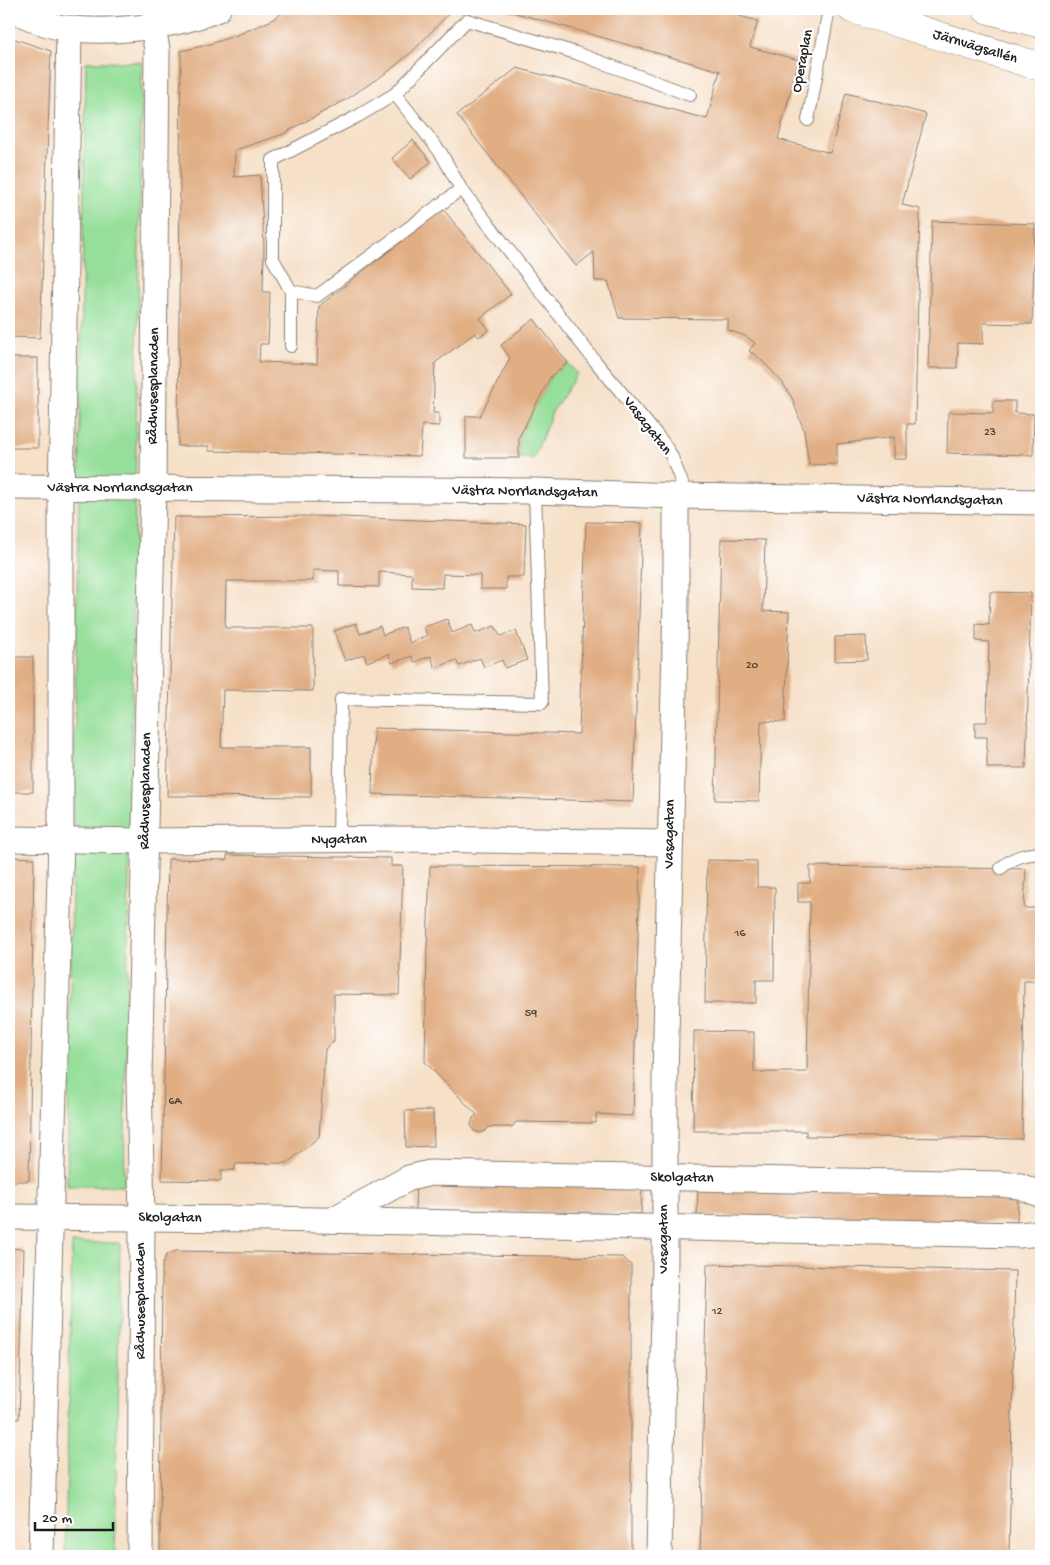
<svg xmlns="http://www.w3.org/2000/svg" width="1050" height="1565" viewBox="0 0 1050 1565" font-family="'Gochi Hand',sans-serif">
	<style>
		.green { fill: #96df9a; stroke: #597e5b }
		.building { fill: #e1ae84 }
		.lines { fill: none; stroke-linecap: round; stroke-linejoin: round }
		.lane-casing { stroke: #897e72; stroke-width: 14 }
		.street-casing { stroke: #897e72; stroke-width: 27 }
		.secondary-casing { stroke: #897e72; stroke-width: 29 }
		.lane { stroke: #fff; stroke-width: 12 }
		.street { stroke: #fff; stroke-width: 25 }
		.secondary { stroke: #fff; stroke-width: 28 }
		.labels { text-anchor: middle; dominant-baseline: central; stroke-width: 4.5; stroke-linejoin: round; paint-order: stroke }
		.number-label { font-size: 12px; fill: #4d4036 }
		.street-label { font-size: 15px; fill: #1c1c1c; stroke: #fff }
	</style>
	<rect width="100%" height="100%" fill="#fff"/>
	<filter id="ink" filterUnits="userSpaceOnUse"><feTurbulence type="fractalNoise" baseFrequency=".02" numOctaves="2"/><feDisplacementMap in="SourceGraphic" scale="10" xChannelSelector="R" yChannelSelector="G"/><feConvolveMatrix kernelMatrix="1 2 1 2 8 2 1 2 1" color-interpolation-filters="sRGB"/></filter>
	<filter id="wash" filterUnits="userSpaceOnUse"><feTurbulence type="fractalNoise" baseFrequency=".0096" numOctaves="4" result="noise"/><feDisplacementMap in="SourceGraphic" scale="20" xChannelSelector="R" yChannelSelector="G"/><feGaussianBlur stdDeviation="1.12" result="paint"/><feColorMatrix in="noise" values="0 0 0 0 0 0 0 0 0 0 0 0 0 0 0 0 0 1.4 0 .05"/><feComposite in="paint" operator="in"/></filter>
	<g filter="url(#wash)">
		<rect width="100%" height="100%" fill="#f6e0c8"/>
		<!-- green -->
		<g class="green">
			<polygon points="86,62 142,62 124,1186 67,1186"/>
			<polygon points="568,363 577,374 552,412 534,458 519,458 519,437 551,376"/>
			<polygon points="72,1243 120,1243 115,1556 65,1556"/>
		</g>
		<g id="blocks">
			<!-- building -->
			<g class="building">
				<polygon points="289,9 453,9 414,50 389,71 347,99 281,135 235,150 234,177 260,175 264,246 263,292 270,292 268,344 260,344 259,362 317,364 319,306 443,209 511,294 480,318 489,330 479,337 475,333 435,363 433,413 439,413 439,426 422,425 420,456 209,451 209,446 178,446 181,51 207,45 237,35 270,21"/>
				<polygon points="502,9 714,9 758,21 750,47 799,60 778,139 830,153 846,93 926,114 902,205 920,209 915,424 907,424 907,459 894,459 894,437 837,444 837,464 809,465 804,431 792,398 782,382 771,370 758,357 749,351 755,343 745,336 728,330 728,319 619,318 608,281 595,281 594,252 576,266 457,115 517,68 707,119 720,71"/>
				<polygon points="9,37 51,51 40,338 9,337"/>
				<polygon points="413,140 431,162 410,179 392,158"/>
				<polygon points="932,221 1035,224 1032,324 983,323 983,344 958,343 957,368 928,368"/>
				<polygon points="534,319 568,363 551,376 519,437 519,458 466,458 466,416 480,416 510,358 501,345"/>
				<rect x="9" y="358" width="29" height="90"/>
				<polygon points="993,401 1015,401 1015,413 1034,414 1033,455 947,453 948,412 993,413"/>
				<polygon points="314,516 526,524 524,577 506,577 506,589 480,589 480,575 443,574 442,588 412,587 412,574 379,572 379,587 339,586 339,571 313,570 313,581 226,581 225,628 313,628 313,691 223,690 221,747 311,747 311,797 167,796 174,517"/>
				<polygon points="586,522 642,523 633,802 372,794 374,728 579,734"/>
				<polygon points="721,539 765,540 763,611 789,612 785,722 761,721 759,801 715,800"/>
				<polygon points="990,592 1031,593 1026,768 987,768 987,737 975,737 975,722 987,722 989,642 976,641 976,624 989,625"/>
				<polygon points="447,619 452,633 472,625 475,633 495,626 500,636 516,631 527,660 505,668 502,660 484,667 480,658 459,666 456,660 435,668 431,656 414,662 412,656 392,663 388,654 367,662 364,654 345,661 334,631 356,623 360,634 380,626 383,635 404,627 410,643 427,636 424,627"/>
				<polygon points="866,636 867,660 835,661 835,637"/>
				<rect x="9" y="657" width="24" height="135"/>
				<polygon points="227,855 391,858 391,866 403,866 399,995 334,994 334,1041 325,1049 319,1137 287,1163 235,1164 235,1170 221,1170 221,1181 162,1180 168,859 227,860"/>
				<polygon points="9,857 34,858 29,1181 9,1181"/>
				<polygon points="707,860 757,861 757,887 775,887 774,980 756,980 756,1003 705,1003"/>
				<polygon points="430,866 640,867 633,1116 596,1114 596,1123 516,1122 512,1127 488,1127 485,1131 480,1133 474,1131 471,1125 473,1118 477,1115 425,1062 427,949"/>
				<polygon points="810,866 1026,869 1024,908 1041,908 1039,981 1024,981 1022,1139 806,1136 806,1131 693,1131 694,1031 754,1032 754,1072 807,1072 810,902 798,902 798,883 810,883"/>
				<polygon points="433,1110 434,1146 406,1147 405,1111"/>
				<polygon points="416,1181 642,1186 641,1214 415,1210"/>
				<polygon points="698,1186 1018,1192 1017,1222 697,1216"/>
				<polygon points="9,1248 24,1249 19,1419 9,1418"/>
				<polygon points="176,1251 622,1257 631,1265 631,1556 160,1556 162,1266 166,1255"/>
				<polygon points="707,1264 1015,1271 1009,1556 700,1556"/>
			</g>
		</g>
	</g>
	<g filter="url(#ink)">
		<use href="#blocks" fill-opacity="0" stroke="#897e72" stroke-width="1"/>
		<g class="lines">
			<defs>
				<g id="lane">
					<polyline points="395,94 467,20 576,53 690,95"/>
					<polyline points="808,120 829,9"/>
					<polyline points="461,189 317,296 291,291 273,259 273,160 358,116 395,94 441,153 461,189 595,361 662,441 671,455 682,483 676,496"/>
					<polyline points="291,291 291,346"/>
					<polyline points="339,840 341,699 542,703 535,491"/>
					<path d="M1001,868C1013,857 1025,854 1041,853"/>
				</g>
				<g id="street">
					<path d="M12,9C26,16 43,24 59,27C105,35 175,27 218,9"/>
					<polyline points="9,487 535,491 676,496 1041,502"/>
					<polyline points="9,839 145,841 411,839 670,843"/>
					<polyline points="9,1217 271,1219 1019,1235 1041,1233"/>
					<polyline points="332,1220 409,1178 430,1173 999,1184 1020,1186 1041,1195"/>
					<polyline points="41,1556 61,840 61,498 69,28"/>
					<polyline points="140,1556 142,1218 139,1079 153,489 157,50 153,26"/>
					<polyline points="659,1556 665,1260 665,1079 676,600 676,496"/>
				</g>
				<g id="secondary">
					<polyline points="852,9 1041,67"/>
					<polyline points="986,9 1041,24"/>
				</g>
			</defs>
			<!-- lane casing -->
			<use href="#lane" class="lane-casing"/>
			<!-- street casing -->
			<use href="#street" class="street-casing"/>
			<!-- secondary casing -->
			<use href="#secondary" class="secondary-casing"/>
			<!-- lane -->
			<use href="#lane" class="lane"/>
			<!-- street -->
			<use href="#street" class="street"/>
			<!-- secondary -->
			<use href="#secondary" class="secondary"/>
		</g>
	</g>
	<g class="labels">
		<!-- number labels -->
		<g class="number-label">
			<text x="990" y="433">23</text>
			<text x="752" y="666">20</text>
			<text x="740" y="934">16</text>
			<text x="531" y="1014">59</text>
			<text x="175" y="1102">6A</text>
			<text x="717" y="1312">12</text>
		</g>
		<!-- street labels -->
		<g class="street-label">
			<text transform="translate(975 47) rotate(17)">Järnvägsallén</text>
			<text transform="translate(803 61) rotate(-79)">Operaplan</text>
			<text transform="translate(154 386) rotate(-89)">Rådhusesplanaden</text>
			<text transform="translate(647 426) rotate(52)">Vasagatan</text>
			<text x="120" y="488">Västra Norrlandsgatan</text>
			<text transform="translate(525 492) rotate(1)">Västra Norrlandsgatan</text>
			<text transform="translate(930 500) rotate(1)">Västra Norrlandsgatan</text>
			<text transform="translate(146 791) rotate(-89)">Rådhusesplanaden</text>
			<text transform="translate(670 834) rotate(-89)">Vasagatan</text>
			<text transform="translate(339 840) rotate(-1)">Nygatan</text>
			<text transform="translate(682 1178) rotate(1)">Skolgatan</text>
			<text transform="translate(170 1218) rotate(1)">Skolgatan</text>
			<text transform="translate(664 1239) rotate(-90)">Vasagatan</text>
			<text transform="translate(141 1301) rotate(-90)">Rådhusesplanaden</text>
		</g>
	</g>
	<!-- margin -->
	<rect width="1050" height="1565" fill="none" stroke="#fff" stroke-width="30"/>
	<!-- scale -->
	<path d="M35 1522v8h78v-8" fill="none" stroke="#1c1c1c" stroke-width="2.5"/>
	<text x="42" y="1522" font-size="15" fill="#1c1c1c" stroke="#ffffff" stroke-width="4" paint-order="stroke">20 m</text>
</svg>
